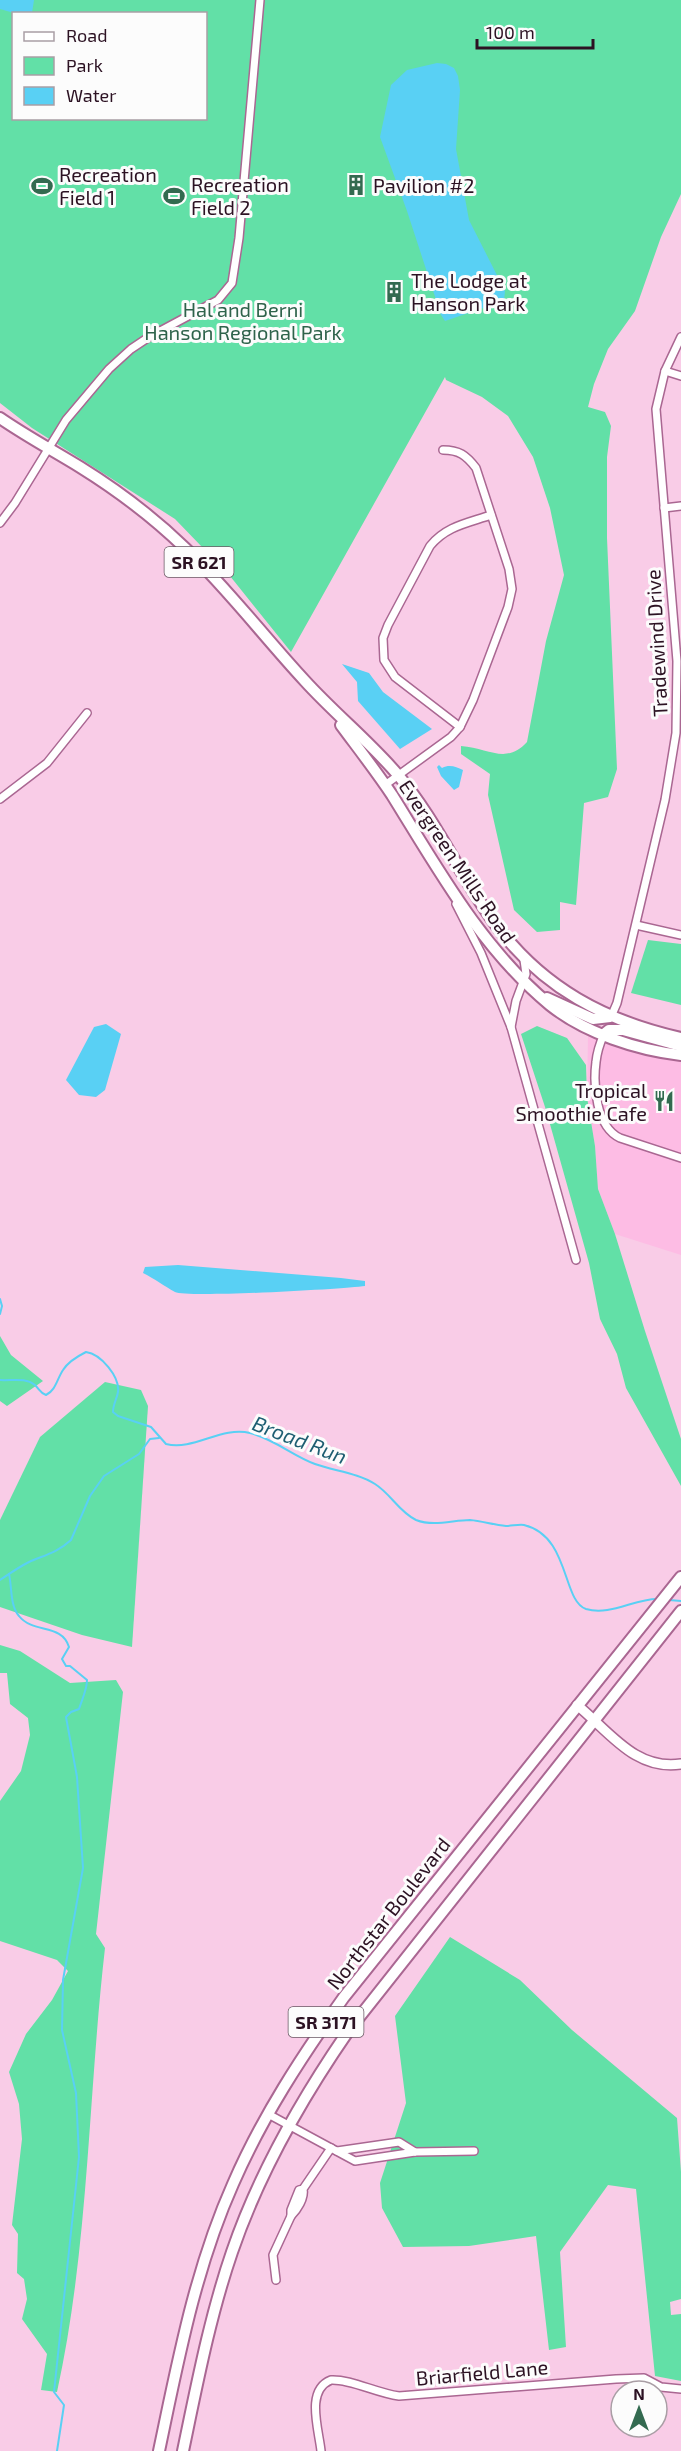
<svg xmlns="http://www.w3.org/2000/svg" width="681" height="2451" viewBox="0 0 681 2451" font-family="'Exo 2',sans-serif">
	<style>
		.built { fill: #fdbce4 }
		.green { fill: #62e0a7; fill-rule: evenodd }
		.water { fill: #59d0f4 }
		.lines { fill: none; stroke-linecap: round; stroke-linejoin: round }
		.stream { stroke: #59d0f4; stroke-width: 2 }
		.minor-casing { stroke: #aa6792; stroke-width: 10 }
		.tertiary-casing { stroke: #aa6792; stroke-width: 12 }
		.primary-casing { stroke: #aa6792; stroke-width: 14 }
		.minor { stroke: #fff; stroke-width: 7 }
		.tertiary { stroke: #fff; stroke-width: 9 }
		.primary { stroke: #fff; stroke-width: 10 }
		.labels { text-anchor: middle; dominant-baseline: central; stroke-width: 6; stroke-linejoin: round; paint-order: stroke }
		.shield { fill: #fcfcfc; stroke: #6a5864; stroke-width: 1.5 }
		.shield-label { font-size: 18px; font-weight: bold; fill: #2c1223 }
		.poi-label { font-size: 20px; fill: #2c1223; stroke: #fcfcfc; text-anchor: start }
		.park-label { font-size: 20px; fill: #2e634b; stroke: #fcfcfc }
		.street-label { font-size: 20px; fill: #2c1223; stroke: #fcfcfc }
		.water-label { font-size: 21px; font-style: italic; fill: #1e5e72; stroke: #fcfcfc }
	</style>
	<rect width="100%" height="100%" fill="#f9cce7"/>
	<!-- built -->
	<polygon class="built" points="588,1036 681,1059 681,1255 615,1234 598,1189 595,1146 587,1097"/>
	<!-- green -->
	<g class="green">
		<path d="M0,0H681V194L661,237L635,311L608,349L594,384L588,407L605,412L611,426L607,457V538L617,769L608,797L584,803L576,905L560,902V930L537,932L514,910L488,795L490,774L461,754V746C489,748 506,765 527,742L546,641L564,575L550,508L533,457L508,416L482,397L446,380L445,377L291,652L230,576L175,519L32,428L0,403ZM14,14H206V118H14Z"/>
		<polygon points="648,940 681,944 681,1005 631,993"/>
		<polygon points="537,1026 567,1038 586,1065 587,1097 595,1146 598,1189 615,1234 645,1331 681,1439 681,1486 626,1388 617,1354 600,1319 589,1263 546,1110 521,1034"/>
		<polygon points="0,1336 11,1355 43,1381 7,1406 0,1401"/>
		<polygon points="105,1382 141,1390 148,1406 132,1647 82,1635 0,1607 0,1520 40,1437"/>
		<path d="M0,1645L20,1651L70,1683L116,1680L123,1692L96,1934L105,1948C88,2096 89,2246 57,2392L41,2390L47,2354L22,2319L27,2299L24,2279L17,2273L18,2234L12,2225L22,2139L19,2104L9,2072L26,2034L52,2000L68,1971L57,1960L0,1941V1801L21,1771L30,1735L28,1718L10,1704L7,1673H0Z"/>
		<polygon points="450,1937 520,1980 572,2030 677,2118 681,2172 681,2299 670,2302 671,2315 681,2314 681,2381 655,2376 636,2189 608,2185 560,2252 566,2347 549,2350 536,2236 469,2246 403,2247 382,2208 380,2183 406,2103 395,2016"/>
	</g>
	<!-- water -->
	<g class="water">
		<polygon points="0,0 34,0 32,13 14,13 0,9"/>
		<polygon points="437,63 446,64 454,68 458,76 460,90 456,149 469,220 505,291 504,301 445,321 441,315 407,211 380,137 391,85 407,70"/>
		<polygon points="342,664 369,673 383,692 432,729 400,749 358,701 357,682"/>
		<path d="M439,765L442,768C450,764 456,767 463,770L459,787L454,790L441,776L437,767Z"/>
		<polygon points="106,1024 121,1034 105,1090 96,1097 79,1095 66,1080 94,1027"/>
		<path d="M178,1265L341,1278L365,1281V1286C344,1289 187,1298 175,1292C164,1286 155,1279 143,1273L145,1267Z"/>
	</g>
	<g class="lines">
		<!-- stream -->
		<g class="stream">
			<polyline points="0,1299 2,1306 0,1314"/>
			<path d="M0,1380C12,1381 25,1377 35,1385C40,1390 40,1393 46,1395C56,1390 57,1379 63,1370C68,1362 78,1356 86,1352C101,1354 120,1377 118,1392C117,1399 113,1404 113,1412L118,1416L151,1427L166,1444C194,1451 221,1426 250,1433C274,1439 293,1456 315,1464C335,1471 358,1473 375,1484C391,1494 399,1512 416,1520C434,1527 453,1520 470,1520C482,1521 494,1525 506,1526C512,1526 519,1524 524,1525C570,1536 562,1601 586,1609C610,1616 634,1599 657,1599"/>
			<path d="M9,1574C12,1587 10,1606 19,1616C33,1634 62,1623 69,1647L62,1659L66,1666H70L87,1680C87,1690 82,1699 79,1709L71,1712L66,1717L77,1777L83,1868L63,1980L62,2030L76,2093L79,2157L54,2392L64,2405L57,2451"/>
			<path d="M0,1580C9,1574 19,1567 29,1562C45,1555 58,1552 71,1540L90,1496L104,1476L139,1454L150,1439L159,1438"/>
			<polyline points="669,1600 681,1601"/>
		</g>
		<defs>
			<g id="minor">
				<polyline points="665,371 681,376"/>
				<polyline points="664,508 681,506"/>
				<polyline points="0,523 15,503 66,420 109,369 131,349 149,337 218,300 232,283 239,238 260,0"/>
				<path d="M460,727L395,677L384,660L383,638L388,625L430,546C446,526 468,523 491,515"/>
				<path d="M385,785L451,737L460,727L473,700L508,607L512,589L509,569L476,468C466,455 459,450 443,450"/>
				<polyline points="0,799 47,763 87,713"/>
				<polyline points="456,904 481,953 511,1027 576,1260"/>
				<polyline points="636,925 681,935"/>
				<polyline points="611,1017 617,1003 665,800 676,733 677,661 656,409 665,371 681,337"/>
				<polyline points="511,1027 516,1001 526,974 524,960"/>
				<path d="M604,1034C600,1043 597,1052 596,1062C593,1085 596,1127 620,1138L681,1158"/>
				<polyline points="268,2114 355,2161 415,2152 474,2151"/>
				<polyline points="337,2151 399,2142 415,2152"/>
				<path d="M303,2189C305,2198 297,2210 291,2216V2210L299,2190L303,2189L331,2148"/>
				<polyline points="276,2280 273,2255 291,2216"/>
				<path d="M321,2451C319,2430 305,2390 331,2380C351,2379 376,2393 399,2396L616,2379L644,2378L661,2387L681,2389"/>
			</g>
			<path id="tertiary" d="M577,1705C609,1731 635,1771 681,1764"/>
			<g id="primary">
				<path d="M0,418C26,436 54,451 80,467C117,490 154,518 185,548C228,589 265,638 305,681C335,714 370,742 398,775C437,821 460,877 496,925C543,988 605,1021 681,1038"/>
				<path d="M341,725C358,748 376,771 392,795C438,869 482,949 550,1005C585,1033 637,1050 681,1055"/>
				<polyline points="547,998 593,1019 610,1017"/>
				<polyline points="604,1034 609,1030 623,1030 681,1046"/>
				<path d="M159,2451C178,2361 195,2269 233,2184C262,2117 302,2056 344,1997L681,1577"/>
				<path d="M183,2451C197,2384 210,2316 232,2252C259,2173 302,2098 349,2030L681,1611"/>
			</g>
		</defs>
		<!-- minor casing -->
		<use href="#minor" class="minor-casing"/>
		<!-- tertiary casing -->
		<use href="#tertiary" class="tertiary-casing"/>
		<!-- primary casing -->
		<use href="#primary" class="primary-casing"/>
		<!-- minor -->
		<use href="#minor" class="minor"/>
		<!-- tertiary -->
		<use href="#tertiary" class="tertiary"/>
		<!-- primary -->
		<use href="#primary" class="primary"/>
	</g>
	<!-- icons -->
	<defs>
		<symbol id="building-bare" viewBox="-9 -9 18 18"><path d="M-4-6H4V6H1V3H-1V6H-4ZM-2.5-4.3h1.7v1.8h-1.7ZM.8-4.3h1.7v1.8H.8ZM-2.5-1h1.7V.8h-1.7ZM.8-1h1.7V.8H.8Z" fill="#336a50" stroke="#fcfcfc" stroke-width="2.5" paint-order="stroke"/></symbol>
		<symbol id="stadium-bare" viewBox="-9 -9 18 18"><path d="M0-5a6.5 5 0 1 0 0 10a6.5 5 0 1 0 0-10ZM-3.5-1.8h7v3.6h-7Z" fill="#336a50" stroke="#fcfcfc" stroke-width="2.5" paint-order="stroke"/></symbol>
		<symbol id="restaurant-bare" viewBox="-9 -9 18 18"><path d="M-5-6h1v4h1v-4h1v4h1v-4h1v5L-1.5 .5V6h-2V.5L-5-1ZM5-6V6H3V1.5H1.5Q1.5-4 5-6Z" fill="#336a50" stroke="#fcfcfc" stroke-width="2.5" paint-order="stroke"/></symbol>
	</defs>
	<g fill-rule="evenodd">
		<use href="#building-bare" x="341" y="170" width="30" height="30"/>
		<use href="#stadium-bare" x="27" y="171" width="30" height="30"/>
		<use href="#stadium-bare" x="159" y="181" width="30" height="30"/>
		<use href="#building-bare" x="379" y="277" width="30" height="30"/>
		<use href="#restaurant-bare" x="649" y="1086" width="30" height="30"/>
	</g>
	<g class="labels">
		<!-- shield labels -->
		<g class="shield">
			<rect x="164.5" y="547" width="69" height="30" rx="4.5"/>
			<rect x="288.5" y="2007" width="75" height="30" rx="4.5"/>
		</g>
		<g class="shield-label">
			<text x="199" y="562">SR 621</text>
			<text x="326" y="2022">SR 3171</text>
		</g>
		<!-- poi labels -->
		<g class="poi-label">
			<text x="59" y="174">Recreation<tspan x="59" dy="23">Field 1</tspan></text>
			<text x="191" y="184">Recreation<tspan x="191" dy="23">Field 2</tspan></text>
			<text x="373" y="185">Pavilion #2</text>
			<text x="411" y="280">The Lodge at<tspan x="411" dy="23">Hanson Park</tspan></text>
			<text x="647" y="1090" text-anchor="end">Tropical<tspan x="647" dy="23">Smoothie Cafe</tspan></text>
		</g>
		<!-- park labels -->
		<g class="park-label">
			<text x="243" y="309">Hal and Berni<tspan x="243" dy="23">Hanson Regional Park</tspan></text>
		</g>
		<!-- street labels -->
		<g class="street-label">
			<text transform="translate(656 643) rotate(-93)">Tradewind Drive</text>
			<text transform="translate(458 861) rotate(56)">Evergreen Mills Road</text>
			<text transform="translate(388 1913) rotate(-52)">Northstar Boulevard</text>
			<text transform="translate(482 2372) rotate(-5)">Briarfield Lane</text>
		</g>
		<!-- water labels -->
		<g class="water-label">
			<text transform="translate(300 1439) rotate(21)">Broad Run</text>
		</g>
	</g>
	<!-- legend -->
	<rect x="12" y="12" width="195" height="108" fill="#fcfcfc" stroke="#a99ea5" stroke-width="1.5"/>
	<rect x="24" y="32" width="30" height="9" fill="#ffffff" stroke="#a99ea5" stroke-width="1.5"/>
	<text x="66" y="42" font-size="18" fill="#2c1223">Road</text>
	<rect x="24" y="57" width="30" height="18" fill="#62e0a7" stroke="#a99ea5" stroke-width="1.5"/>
	<text x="66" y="72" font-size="18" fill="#2c1223">Park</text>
	<rect x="24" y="87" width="30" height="18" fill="#59d0f4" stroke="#a99ea5" stroke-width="1.5"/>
	<text x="66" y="102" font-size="18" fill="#2c1223">Water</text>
	<!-- north arrow -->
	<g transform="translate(639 2409)"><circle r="28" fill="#fcfcfc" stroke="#a99ea5" stroke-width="1.5"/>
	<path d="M0-4.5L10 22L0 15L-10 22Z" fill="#336a50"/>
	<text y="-9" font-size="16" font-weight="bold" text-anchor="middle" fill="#2c1223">N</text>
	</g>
	<!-- scale -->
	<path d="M477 39v9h116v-9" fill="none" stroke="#2c1223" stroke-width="3"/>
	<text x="486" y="39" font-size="18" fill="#2c1223" stroke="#fcfcfc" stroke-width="4.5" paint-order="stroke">100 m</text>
</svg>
